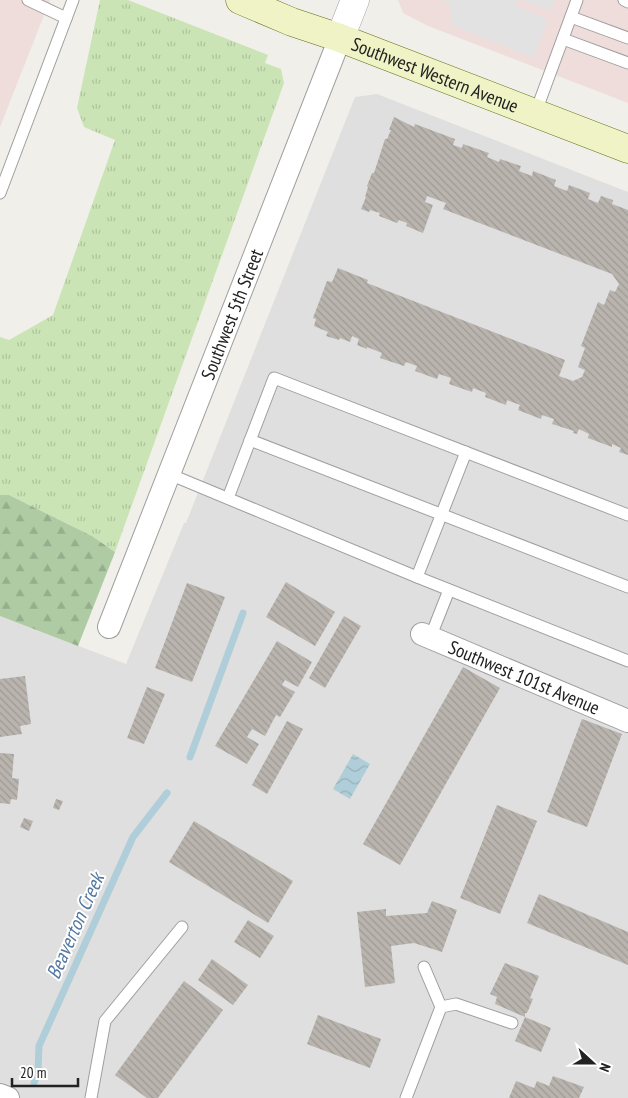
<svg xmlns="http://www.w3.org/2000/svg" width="628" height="1098" viewBox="0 0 628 1098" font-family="'PT Sans Narrow',sans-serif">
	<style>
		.residential { fill: #dfdfdf }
		.commercial { fill: #efdddb }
		.grass { fill: url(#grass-tufts) }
		.forest { fill: url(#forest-firs) }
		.parking { fill: #e2e2e2 }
		.water { fill: url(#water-waves) }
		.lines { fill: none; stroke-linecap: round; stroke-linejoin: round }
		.stream { stroke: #b0ced9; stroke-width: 7 }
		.building { fill: url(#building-back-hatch) }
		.service-casing { stroke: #9f9f9f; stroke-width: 13 }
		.minor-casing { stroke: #9f9f9f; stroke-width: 24 }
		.tertiary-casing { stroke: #9f9f9f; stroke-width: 29 }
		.secondary-casing { stroke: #626e13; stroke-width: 29 }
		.service { stroke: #fff; stroke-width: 11 }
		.minor { stroke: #fff; stroke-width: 22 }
		.tertiary { stroke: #fff; stroke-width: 28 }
		.secondary { stroke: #eff3c5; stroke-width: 28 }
		.labels { text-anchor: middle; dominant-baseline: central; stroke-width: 4; stroke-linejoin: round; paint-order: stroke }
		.street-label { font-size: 19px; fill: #222; stroke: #fff }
		.water-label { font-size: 20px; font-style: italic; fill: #5478a0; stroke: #fff }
	</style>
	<defs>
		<pattern id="grass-tufts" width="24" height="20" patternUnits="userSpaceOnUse" patternTransform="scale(1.25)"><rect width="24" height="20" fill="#cbe4b6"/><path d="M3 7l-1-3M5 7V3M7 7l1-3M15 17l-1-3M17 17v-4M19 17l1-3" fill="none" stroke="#aec39c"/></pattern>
		<pattern id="forest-firs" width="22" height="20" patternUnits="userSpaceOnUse" patternTransform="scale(1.25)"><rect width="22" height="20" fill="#aecba3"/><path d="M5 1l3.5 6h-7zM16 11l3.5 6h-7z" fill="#95ae8c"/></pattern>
		<pattern id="water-waves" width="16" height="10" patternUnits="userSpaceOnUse" patternTransform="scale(1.25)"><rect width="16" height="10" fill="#b0ced9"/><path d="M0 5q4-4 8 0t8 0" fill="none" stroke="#97b1ba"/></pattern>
		<pattern id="building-back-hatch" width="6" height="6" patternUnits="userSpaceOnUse" patternTransform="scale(1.25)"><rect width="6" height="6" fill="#bab4af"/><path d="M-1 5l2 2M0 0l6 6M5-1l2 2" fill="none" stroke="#a09a96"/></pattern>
	</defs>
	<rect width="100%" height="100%" fill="#f1efea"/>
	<!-- residential -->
	<polygon class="residential" points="377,94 628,192 628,1098 0,1098 0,616 126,664 184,523 186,523 355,97"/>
	<!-- commercial -->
	<g class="commercial">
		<polygon points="0,0 50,0 0,127"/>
		<polygon points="398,0 628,0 628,103 428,26 403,13"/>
	</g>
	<!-- grass -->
	<polygon class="grass" points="100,0 128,0 268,55 265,63 281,69 284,83 115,552 92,536 9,495 0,495 0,337 9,340 53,315 115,140 84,127 77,108"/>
	<!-- forest -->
	<polygon class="forest" points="0,495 9,495 92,536 115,552 78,646 0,616"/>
	<!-- parking -->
	<g class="parking">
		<polygon points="442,0 517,0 516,5 518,7 548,19 534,58 452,25 449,3"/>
		<polygon points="522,0 555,0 551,11"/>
	</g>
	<!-- water -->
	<polygon class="water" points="353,754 370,764 350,799 333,789"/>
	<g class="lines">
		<!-- stream -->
		<g class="stream">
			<polyline points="190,757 243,613"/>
			<polyline points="34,1083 38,1070 39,1046 133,837 167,793"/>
		</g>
	</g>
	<!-- building -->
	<g class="building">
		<polygon points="394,117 414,127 415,124 455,139 453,145 462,148 463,144 489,153 487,157 499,162 500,159 521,166 519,171 532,176 533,171 556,180 554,186 567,191 569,185 590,193 588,199 598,203 601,196 613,200 612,204 628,210 628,455 619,452 621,448 612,444 612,447 588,438 589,434 579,429 577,434 573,433 574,431 552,424 554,419 542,415 541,419 518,410 520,405 507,400 506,405 485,397 486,393 473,388 472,392 449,384 451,378 439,374 437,379 415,371 417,366 406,362 404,366 380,358 382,353 367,347 367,349 357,345 359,339 352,336 350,342 340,338 339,340 326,336 328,332 314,326 316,319 313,318 327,281 332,282 338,268 368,280 367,283 565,360 559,376 573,381 582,377 585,370 578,367 585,348 581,346 598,302 604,305 610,290 615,292 619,284 612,274 443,209 446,203 427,196 425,202 433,205 423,233 406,226 407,223 399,220 397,223 379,216 380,213 370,210 369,212 361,209 366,197 365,197 368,187 367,186 372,173 374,173 385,139 387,139 391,130 389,130"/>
		<polygon points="286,582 335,612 315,646 266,617"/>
		<polygon points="187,583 225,597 192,682 155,668"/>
		<polygon points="344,616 361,626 325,688 309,678"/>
		<polygon points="277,641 312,662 298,687 285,680 282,685 295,692 280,717 276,715 265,736 252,729 247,737 259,744 247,764 215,746"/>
		<polygon points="463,667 500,688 400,865 363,844"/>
		<polygon points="25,676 31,724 20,726 22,734 0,737 0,679"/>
		<polygon points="147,687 165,694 144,744 127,738"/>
		<polygon points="582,719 622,734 587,827 547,812"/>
		<polygon points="287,721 303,729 267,794 252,785"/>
		<polygon points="0,753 14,754 12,778 19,779 17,800 11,799 10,804 0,803"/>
		<polygon points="56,799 63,801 59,810 53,808"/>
		<polygon points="497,805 537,821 500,914 460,898"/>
		<polygon points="24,818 33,821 29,831 20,827"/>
		<polygon points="194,821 293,881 268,923 169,862"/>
		<polygon points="539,894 628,932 628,965 527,923"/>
		<polygon points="432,901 457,910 442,952 414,943 391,946 395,983 365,987 357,912 386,909 386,916 427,913"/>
		<polygon points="248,920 274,936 260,958 234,942"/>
		<polygon points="212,959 248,985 233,1005 198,980"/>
		<polygon points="505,963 539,976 530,998 533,999 527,1013 525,1013 525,1017 495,1004 497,997 490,994"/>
		<polygon points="184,981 223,1010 158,1098 147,1098 115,1075"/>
		<polygon points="318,1015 381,1039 370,1068 307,1044"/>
		<polygon points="525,1017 551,1028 541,1052 515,1041"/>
		<polygon points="553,1076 584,1087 579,1098 509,1098 516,1081 534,1088 537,1081 549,1086"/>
	</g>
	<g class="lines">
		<defs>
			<g id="service">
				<polyline points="28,0 66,18"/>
				<polyline points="624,0 628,2"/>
				<polyline points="571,17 628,38"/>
				<polyline points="563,39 628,63"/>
				<polyline points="535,114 577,0"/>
				<polyline points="0,193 73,0"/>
				<polyline points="250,440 628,587"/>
				<polyline points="169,474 417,577 628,661"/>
				<polyline points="228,498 274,378 628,515"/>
				<polyline points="417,577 466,452"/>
				<polyline points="430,638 449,590"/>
				<polyline points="424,967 441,1007"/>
				<polyline points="91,1098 105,1021 182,927"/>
				<polyline points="406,1098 441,1007 456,1004 512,1023"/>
			</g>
			<g id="minor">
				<path id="s1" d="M109,627L340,38"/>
				<path id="s2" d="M422,634L628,721"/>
				<polyline points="0,1095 8,1098"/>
			</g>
			<polyline id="tertiary" points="340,38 355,0"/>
			<g id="secondary">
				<path id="s3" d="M240,0L292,22L340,38L628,149"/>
			</g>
		</defs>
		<!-- service casing -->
		<use href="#service" class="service-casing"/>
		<!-- minor casing -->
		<use href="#minor" class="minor-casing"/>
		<!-- tertiary casing -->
		<use href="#tertiary" class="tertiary-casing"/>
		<!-- secondary casing -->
		<use href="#secondary" class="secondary-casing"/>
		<!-- service -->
		<use href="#service" class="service"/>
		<!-- minor -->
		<use href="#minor" class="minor"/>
		<!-- tertiary -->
		<use href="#tertiary" class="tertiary"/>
		<!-- secondary -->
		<use href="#secondary" class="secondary"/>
	</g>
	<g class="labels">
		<!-- street labels -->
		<g class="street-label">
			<text stroke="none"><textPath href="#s3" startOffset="209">Southwest Western Avenue</textPath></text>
			<text stroke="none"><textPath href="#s1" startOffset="336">Southwest 5th Street</textPath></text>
			<text stroke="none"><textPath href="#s2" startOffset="111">Southwest 101st Avenue</textPath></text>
		</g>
		<!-- water labels -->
		<g class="water-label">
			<text transform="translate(75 926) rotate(-66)">Beaverton Creek</text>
		</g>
	</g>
	<!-- north arrow -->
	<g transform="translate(593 1063) rotate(111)" stroke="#ffffff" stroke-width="4" paint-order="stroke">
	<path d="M0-4L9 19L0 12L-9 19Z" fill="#222222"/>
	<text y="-8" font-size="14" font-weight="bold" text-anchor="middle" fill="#222222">N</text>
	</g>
	<!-- scale -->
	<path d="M12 1078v8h66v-8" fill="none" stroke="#222222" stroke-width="2.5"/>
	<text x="20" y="1078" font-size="15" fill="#222222" stroke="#ffffff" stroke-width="4" paint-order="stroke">20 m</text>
</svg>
